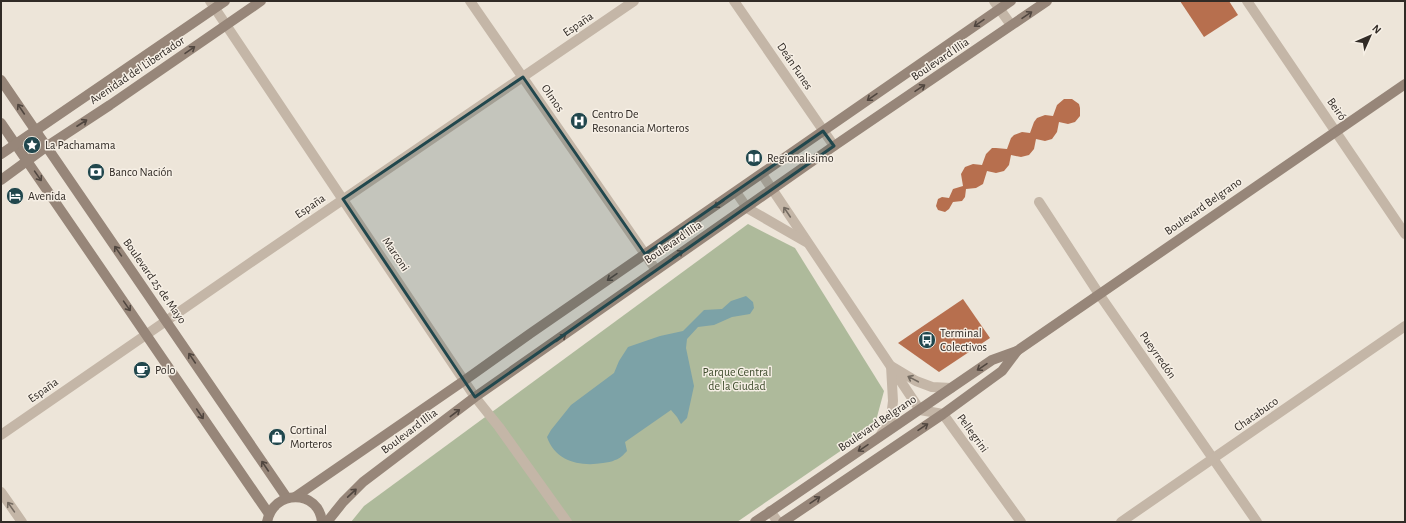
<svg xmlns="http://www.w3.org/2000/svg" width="1406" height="523" viewBox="0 0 1406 523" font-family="'Alegreya Sans',sans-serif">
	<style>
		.green { fill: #aeba9b }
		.water { fill: #7ca2a7 }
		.building { fill: #b76f4e }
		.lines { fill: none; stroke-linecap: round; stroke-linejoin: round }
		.street { stroke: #c4b6a7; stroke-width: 10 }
		.secondary { stroke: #978679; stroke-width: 10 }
		.oneway { stroke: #50463f }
		.oneway2 { stroke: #736a60 }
		.marked { fill: #21474d; fill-opacity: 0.2; stroke: #21474d; stroke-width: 3; stroke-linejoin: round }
		.labels { text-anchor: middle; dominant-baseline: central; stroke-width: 3; stroke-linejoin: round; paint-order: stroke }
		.street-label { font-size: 12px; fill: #312b26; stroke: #f6efe5 }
		.poi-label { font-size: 12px; fill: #312b26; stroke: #f6efe5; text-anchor: start }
		.park-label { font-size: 12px; fill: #3f4c2d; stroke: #f6efe5 }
	</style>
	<rect width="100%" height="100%" fill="#ede5d9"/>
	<!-- green -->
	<polygon class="green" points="748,224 795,248 884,391 874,428 737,522 351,522 364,506"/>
	<!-- water -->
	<path class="water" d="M746,296L753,302L754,308L750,314L732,317L714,325L698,327L687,339L686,348L694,386L687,418L681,424L677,417L671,410L625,442L627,451C624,454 620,459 615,460C612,462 607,462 603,463C580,467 555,461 547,437L551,430L571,405L614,373L619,361L628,347L660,336L683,331L704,310L722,309L731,301Z"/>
	<!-- building -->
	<g class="building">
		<polygon points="1180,1 1229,1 1238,15 1204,37"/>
		<polygon points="1064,99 1072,99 1079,104 1080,108 1080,116 1075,122 1068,124 1059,122 1057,132 1052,139 1045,141 1036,139 1034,149 1029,155 1021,157 1011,155 1009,165 1004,171 996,173 987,171 983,184 976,188 966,189 965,197 962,201 953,202 949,209 945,212 938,210 936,206 938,199 942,197 949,198 953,189 963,186 961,174 965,167 973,164 982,165 986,154 992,148 996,148 1007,149 1011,138 1014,135 1022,132 1030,133 1034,122 1037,118 1045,115 1053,116 1057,105"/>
		<polygon points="963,299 990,338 939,372 898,343"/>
	</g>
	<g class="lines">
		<!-- street -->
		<g class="street">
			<polyline points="210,1 475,397 499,427 567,522"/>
			<polyline points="470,1 656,270"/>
			<polyline points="734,1 834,146"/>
			<polyline points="994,1 1011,25"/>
			<polyline points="1247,1 1405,234"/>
			<polyline points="762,174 920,410 943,414 1021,522"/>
			<polyline points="736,192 747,208 806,242"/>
			<polyline points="1039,202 1099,294 1257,522"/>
			<polyline points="1,435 250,263 634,1"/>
			<polyline points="880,436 891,418 893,401 891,366 916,381 932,387 951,388"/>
			<polyline points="1,492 22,522"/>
			<polyline points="770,511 778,522"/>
			<polyline points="1121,522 1405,326"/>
		</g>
		<!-- secondary -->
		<g class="secondary">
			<polyline points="1,80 287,498"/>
			<polyline points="1,123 269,514"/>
			<polyline points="1,154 225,1"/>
			<polyline points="1,180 46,147 110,105 261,1"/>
			<polyline points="295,497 465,380 531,333 1011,1"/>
			<path d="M267,522C273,489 319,489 322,522"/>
			<polyline points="327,522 343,502 363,482 475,397 834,146 1047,1"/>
			<polyline points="755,522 992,360 1017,351 1405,84"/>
			<polyline points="783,522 943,414 1002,371 1017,351"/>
		</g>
	</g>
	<!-- one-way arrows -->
	<defs><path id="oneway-shaft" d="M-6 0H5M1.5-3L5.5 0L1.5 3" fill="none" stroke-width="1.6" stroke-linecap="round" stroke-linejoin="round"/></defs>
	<g class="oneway">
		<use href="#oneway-shaft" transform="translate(1027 15) rotate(-34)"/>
		<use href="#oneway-shaft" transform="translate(979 23) rotate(145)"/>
		<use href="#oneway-shaft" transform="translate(190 50) rotate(-35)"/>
		<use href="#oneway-shaft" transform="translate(920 88) rotate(-34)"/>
		<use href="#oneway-shaft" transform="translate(872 97) rotate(145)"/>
		<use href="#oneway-shaft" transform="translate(21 109) rotate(-124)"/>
		<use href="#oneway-shaft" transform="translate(82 123) rotate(-33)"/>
		<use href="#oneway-shaft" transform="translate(38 176) rotate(55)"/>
		<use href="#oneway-shaft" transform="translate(719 204) rotate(146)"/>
		<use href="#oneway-shaft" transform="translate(118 251) rotate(-125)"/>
		<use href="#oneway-shaft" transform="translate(678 254) rotate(-34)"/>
		<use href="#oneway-shaft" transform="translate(612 277) rotate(145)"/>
		<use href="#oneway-shaft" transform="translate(127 306) rotate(55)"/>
		<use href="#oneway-shaft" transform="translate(561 338) rotate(-36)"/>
		<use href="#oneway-shaft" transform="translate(192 358) rotate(-124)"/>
		<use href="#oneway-shaft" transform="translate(982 367) rotate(146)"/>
		<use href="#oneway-shaft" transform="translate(455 413) rotate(-37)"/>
		<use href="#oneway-shaft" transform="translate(200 414) rotate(56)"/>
		<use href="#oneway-shaft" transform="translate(923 427) rotate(-34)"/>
		<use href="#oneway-shaft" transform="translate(863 448) rotate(146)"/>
		<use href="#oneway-shaft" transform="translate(265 466) rotate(-124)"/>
		<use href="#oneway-shaft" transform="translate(352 493) rotate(-43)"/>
		<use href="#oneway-shaft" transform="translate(815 500) rotate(-34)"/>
	</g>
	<g class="oneway2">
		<use href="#oneway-shaft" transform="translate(787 212) rotate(-124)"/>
		<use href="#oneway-shaft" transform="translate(913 379) rotate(-152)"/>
		<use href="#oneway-shaft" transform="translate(11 507) rotate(-125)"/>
	</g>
	<!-- marked area -->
	<path class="marked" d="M523,77L645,254L823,131L834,146L475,397L343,199Z"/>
	<!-- icons -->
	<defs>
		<symbol id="hospital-disc" viewBox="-11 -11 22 22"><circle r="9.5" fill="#21474d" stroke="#f6efe5"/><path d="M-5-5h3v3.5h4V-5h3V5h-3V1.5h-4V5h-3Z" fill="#fff"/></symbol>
		<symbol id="sight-disc" viewBox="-11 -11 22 22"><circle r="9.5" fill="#21474d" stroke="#f6efe5"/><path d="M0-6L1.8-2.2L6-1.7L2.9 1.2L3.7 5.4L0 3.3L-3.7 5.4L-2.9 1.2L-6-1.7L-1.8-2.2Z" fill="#fff"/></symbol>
		<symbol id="library-disc" viewBox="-11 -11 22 22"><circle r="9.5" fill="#21474d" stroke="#f6efe5"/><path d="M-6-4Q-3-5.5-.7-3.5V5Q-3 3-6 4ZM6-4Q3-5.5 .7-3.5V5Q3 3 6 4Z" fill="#fff"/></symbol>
		<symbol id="bank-disc" viewBox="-11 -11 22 22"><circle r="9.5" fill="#21474d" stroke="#f6efe5"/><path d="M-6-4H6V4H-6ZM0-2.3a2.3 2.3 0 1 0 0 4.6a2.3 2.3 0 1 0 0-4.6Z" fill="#fff"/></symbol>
		<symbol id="hotel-disc" viewBox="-11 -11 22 22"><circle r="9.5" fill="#21474d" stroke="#f6efe5"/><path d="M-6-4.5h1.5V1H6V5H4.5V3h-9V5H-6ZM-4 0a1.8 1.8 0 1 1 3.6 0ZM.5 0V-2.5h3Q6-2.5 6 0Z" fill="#fff"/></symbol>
		<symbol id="bus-disc" viewBox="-11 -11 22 22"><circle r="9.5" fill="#21474d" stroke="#f6efe5"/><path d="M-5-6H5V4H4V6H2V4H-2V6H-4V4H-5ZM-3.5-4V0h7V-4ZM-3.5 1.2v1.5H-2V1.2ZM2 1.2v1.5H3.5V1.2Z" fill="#fff"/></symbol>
		<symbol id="cafe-disc" viewBox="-11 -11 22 22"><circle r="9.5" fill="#21474d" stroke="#f6efe5"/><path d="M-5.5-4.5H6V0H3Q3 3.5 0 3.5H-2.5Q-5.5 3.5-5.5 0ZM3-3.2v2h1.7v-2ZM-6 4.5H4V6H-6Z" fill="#fff"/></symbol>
		<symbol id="shop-disc" viewBox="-11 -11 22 22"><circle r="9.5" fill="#21474d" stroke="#f6efe5"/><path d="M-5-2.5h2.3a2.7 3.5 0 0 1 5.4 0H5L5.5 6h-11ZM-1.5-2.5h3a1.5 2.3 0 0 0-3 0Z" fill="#fff"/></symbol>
	</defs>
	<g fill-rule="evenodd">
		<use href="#hospital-disc" x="569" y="111" width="20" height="20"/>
		<use href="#sight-disc" x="22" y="135" width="20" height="20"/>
		<use href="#library-disc" x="744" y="148" width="20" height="20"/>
		<use href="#bank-disc" x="86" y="162" width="20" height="20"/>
		<use href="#hotel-disc" x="5" y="186" width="20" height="20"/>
		<use href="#bus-disc" x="917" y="330" width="20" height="20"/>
		<use href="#cafe-disc" x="132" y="360" width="20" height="20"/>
		<use href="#shop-disc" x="267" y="427" width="20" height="20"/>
	</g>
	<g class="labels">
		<!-- street labels -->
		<g class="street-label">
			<text transform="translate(578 24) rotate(-34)">España</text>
			<text transform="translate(940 59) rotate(-34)">Boulevard Illia</text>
			<text transform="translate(795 66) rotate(56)">Deán Funes</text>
			<text transform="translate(137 70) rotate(-34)">Avenidad del Libertador</text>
			<text transform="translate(553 98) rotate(55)">Olmos</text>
			<text transform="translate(1337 109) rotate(55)">Beiró</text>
			<text transform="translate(310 206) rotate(-34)">España</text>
			<text transform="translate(1203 206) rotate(-35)">Boulevard Belgrano</text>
			<text transform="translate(673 242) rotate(-34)">Boulevard Illia</text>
			<text transform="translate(396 254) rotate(56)">Marconi</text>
			<text transform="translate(155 281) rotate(55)">Boulevard 25 de Mayo</text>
			<text transform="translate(1158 355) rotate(55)">Pueyrredón</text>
			<text transform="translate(43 390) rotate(-35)">España</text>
			<text transform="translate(1256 414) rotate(-35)">Chacabuco</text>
			<text transform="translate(877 423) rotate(-34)">Boulevard Belgrano</text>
			<text transform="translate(409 431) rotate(-37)">Boulevard Illia</text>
			<text transform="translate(973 433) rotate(54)">Pellegrini</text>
		</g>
		<!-- poi labels -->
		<g class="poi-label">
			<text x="592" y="114">Centro De<tspan x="592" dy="14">Resonancia Morteros</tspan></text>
			<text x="45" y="145">La Pachamama</text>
			<text x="767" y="158">Regionalisimo</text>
			<text x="109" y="172">Banco Nación</text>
			<text x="28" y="196">Avenida</text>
			<text x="940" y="333">Terminal<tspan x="940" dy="14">Colectivos</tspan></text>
			<text x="155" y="370">Polo</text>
			<text x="290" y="430">Cortinal<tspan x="290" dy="14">Morteros</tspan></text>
		</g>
		<!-- park labels -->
		<g class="park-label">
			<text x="737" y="372">Parque Central<tspan x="737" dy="14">de la Ciudad</tspan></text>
		</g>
	</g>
	<!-- border -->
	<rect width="1406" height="523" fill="none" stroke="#312b26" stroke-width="4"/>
	<!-- north arrow -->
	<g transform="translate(1370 36) rotate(45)" stroke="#f6efe5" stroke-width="3" paint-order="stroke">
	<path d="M0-3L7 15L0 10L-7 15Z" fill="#312b26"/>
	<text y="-6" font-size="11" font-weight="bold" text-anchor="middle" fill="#312b26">N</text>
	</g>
</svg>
